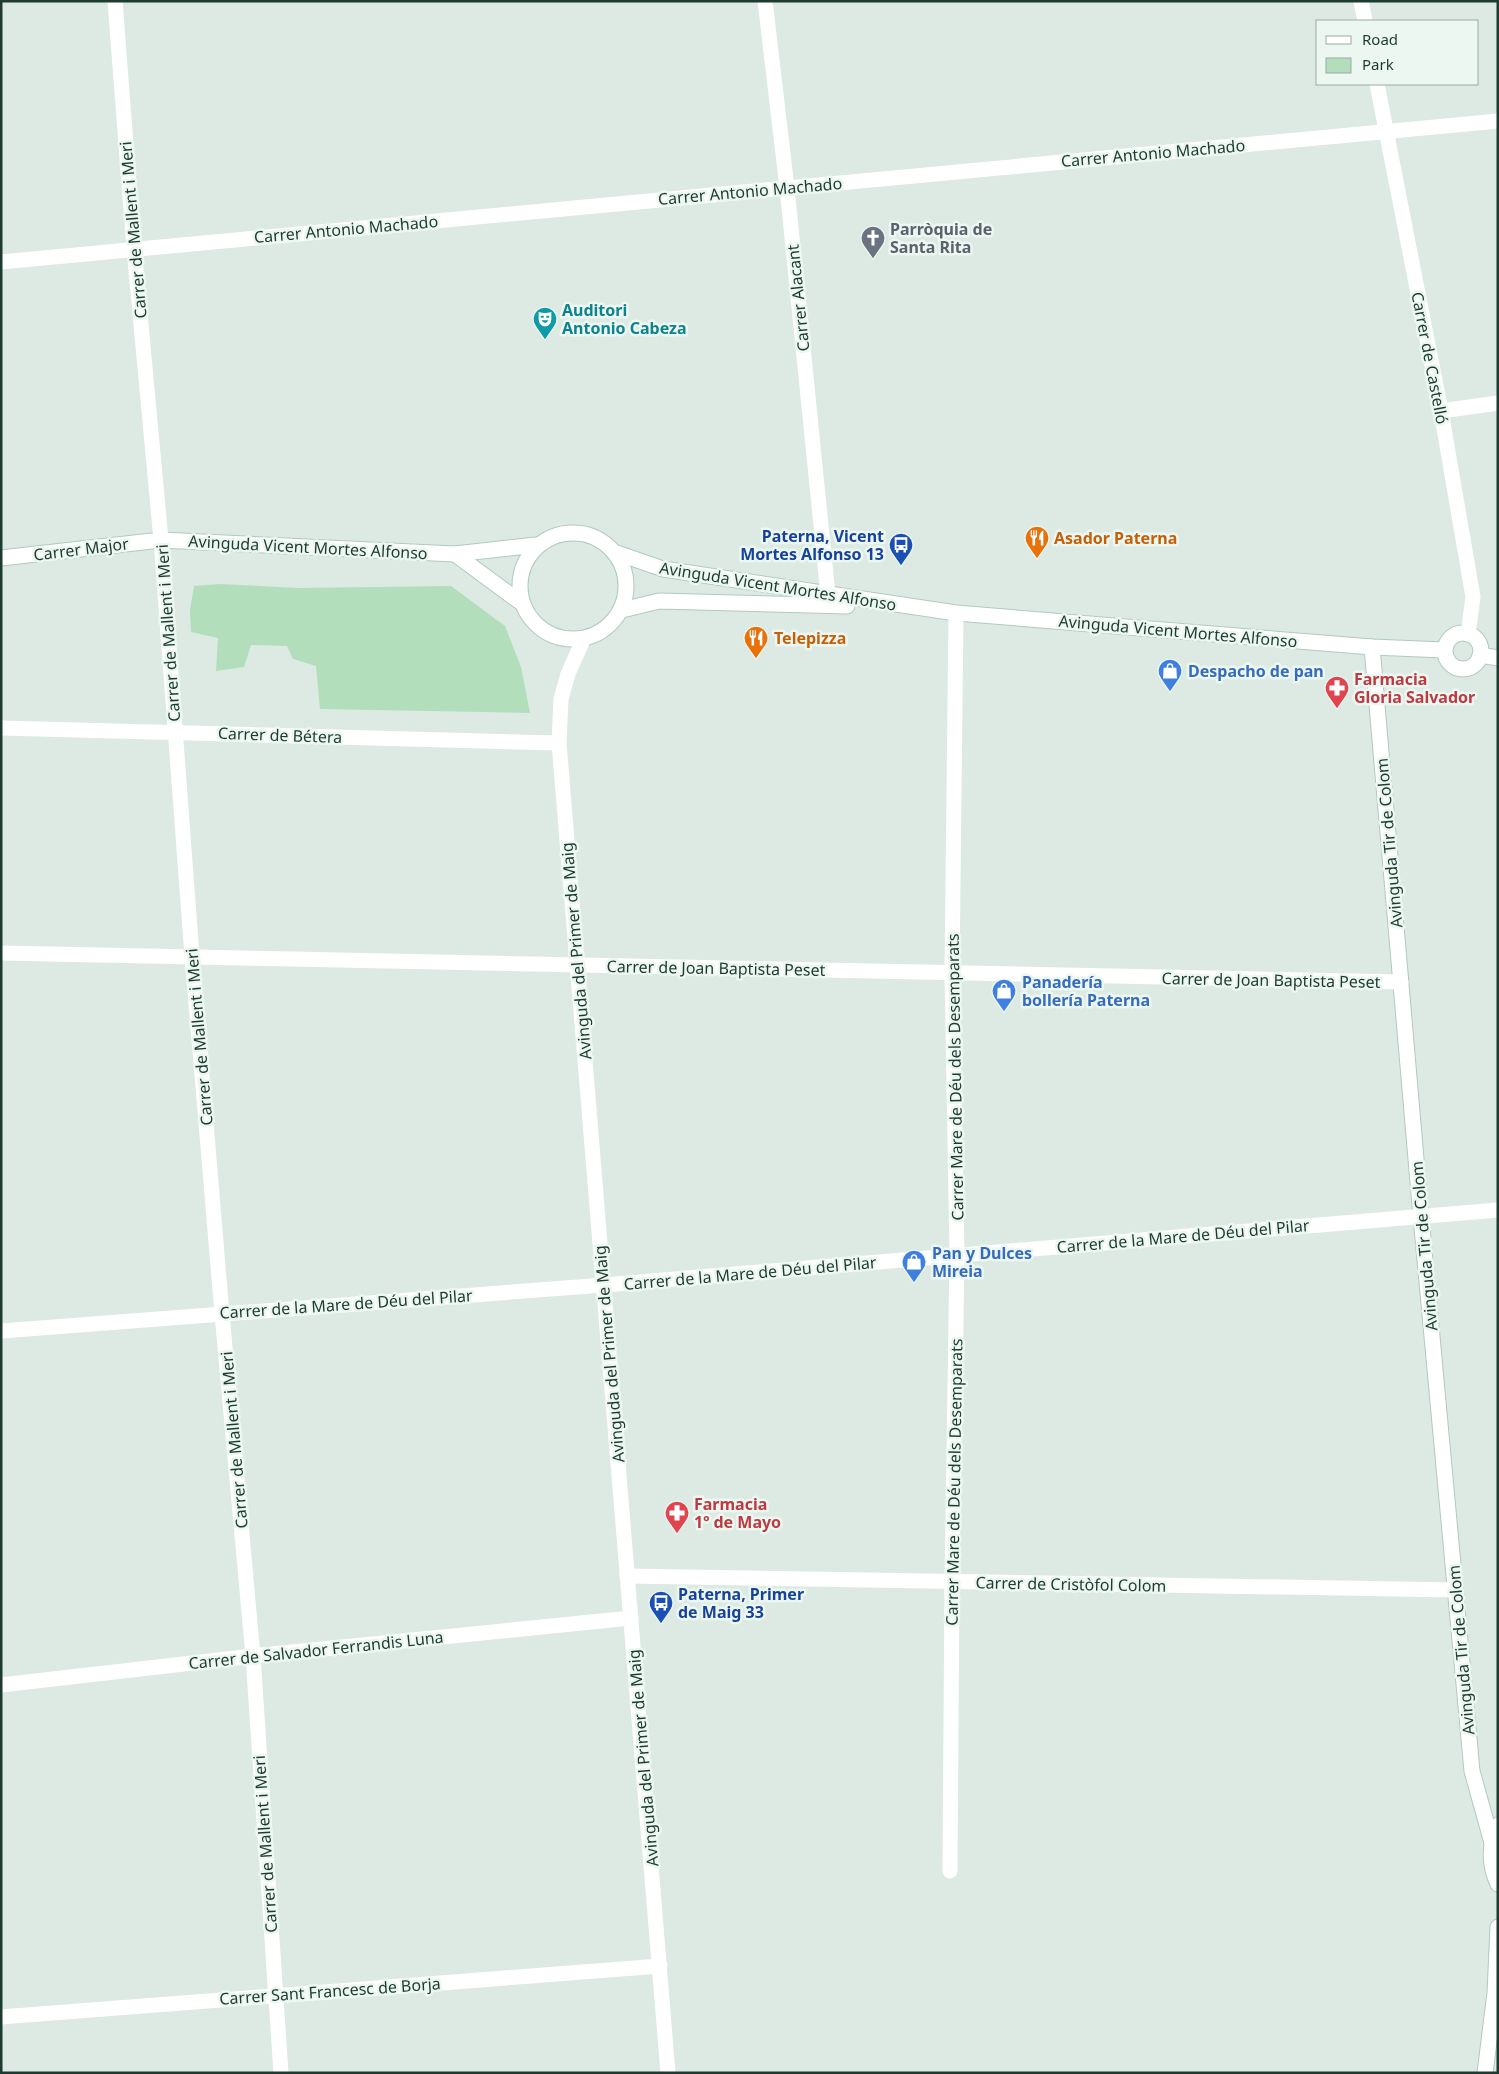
<svg xmlns="http://www.w3.org/2000/svg" width="1499" height="2074" viewBox="0 0 1499 2074" font-family="'Noto Sans',sans-serif">
	<style>
		.green { fill: #b2debb }
		.lines { fill: none; stroke-linecap: round; stroke-linejoin: round }
		.secondary-casing { stroke: #afcbbf; stroke-width: 17 }
		.street { stroke: #fff; stroke-width: 15 }
		.secondary { stroke: #fff; stroke-width: 15 }
		.labels { text-anchor: middle; dominant-baseline: central; stroke-width: 5; stroke-linejoin: round; paint-order: stroke }
		.street-label { font-size: 16px; fill: #1d3b31; stroke: #edf7f1 }
		.worship-label { font-size: 16px; font-weight: bold; fill: #5b616d; stroke: #edf7f1; text-anchor: start }
		.culture-label { font-size: 16px; font-weight: bold; fill: #0d838f; stroke: #edf7f1; text-anchor: start }
		.transit-label { font-size: 16px; font-weight: bold; fill: #164399; stroke: #edf7f1; text-anchor: end }
		.food-label { font-size: 16px; font-weight: bold; fill: #c56008; stroke: #edf7f1; text-anchor: start }
		.shop-label { font-size: 16px; font-weight: bold; fill: #366cbe; stroke: #edf7f1; text-anchor: start }
		.health-label { font-size: 16px; font-weight: bold; fill: #be3a42; stroke: #edf7f1; text-anchor: start }
	</style>
	<rect width="100%" height="100%" fill="#dceae3"/>
	<!-- green -->
	<polygon class="green" points="219,584 299,588 451,586 505,626 521,667 530,713 320,709 316,666 293,659 287,646 251,645 244,667 216,671 218,638 191,632 190,610 194,586"/>
	<g class="lines">
		<defs>
			<g id="secondary">
				<circle cx="573" cy="586" r="53"/>
				<polyline points="617,553 663,569 956,613 1372,647 1444,650"/>
				<polyline points="455,554 520,602"/>
				<polyline points="1,558 161,540 455,554 536,545"/>
				<polyline points="622,610 659,601 847,606"/>
				<circle cx="1463" cy="651" r="18"/>
				<polyline points="1372,647 1421,1217 1472,1771 1492,1843"/>
				<polyline points="1480,655 1498,658"/>
				<path d="M1498,1825C1489,1845 1489,1865 1498,1884"/>
				<polyline points="1485,2073 1495,1993 1498,1927"/>
			</g>
		</defs>
		<!-- secondary casing -->
		<use href="#secondary" class="secondary-casing"/>
		<!-- street -->
		<g class="street">
			<polyline points="115,1 134,249 161,540 192,956 222,1314 253,1656 281,2073"/>
			<polyline points="765,1 787,188 828,595"/>
			<polyline points="1361,1 1365,21"/>
			<polyline points="1377,84 1441,411 1473,597 1468,634"/>
			<polyline points="1,262 1498,121"/>
			<polyline points="1441,411 1498,403"/>
			<polyline points="583,640 568,674 561,699 559,743 668,2073"/>
			<polyline points="1,728 559,743"/>
			<polyline points="1,953 1401,982"/>
			<polyline points="1,1331 604,1285 1498,1210"/>
			<polyline points="627,1576 1455,1590"/>
			<polyline points="1,1685 253,1656 631,1618"/>
			<polyline points="950,1871 952,1582 957,1255 952,974 956,613"/>
			<polyline points="1,2017 660,1966"/>
		</g>
		<!-- secondary -->
		<use href="#secondary" class="secondary"/>
	</g>
	<!-- icons -->
	<defs>
		<symbol id="church-pin" viewBox="-11 -11 22 30"><path d="M0 17L-7.5 6A9.5 9.5 0 1 1 7.5 6Z" fill="#6b7280" stroke="#edf7f1"/><path d="M-1.2-6h2.4v3.5h3.3v2.4h-3.3V6h-2.4V-.1h-3.3v-2.4h3.3Z" fill="#fff"/></symbol>
		<symbol id="theatre-pin" viewBox="-11 -11 22 30"><path d="M0 17L-7.5 6A9.5 9.5 0 1 1 7.5 6Z" fill="#0f9aa8" stroke="#edf7f1"/><path d="M-5-5.5Q0-4 5-5.5V0Q5 5 0 6Q-5 5-5 0ZM-3.3-2.5H-1v1.5H-3.3ZM1-2.5H3.3v1.5H1ZM-2.8 1Q0 5.5 2.8 1Z" fill="#fff"/></symbol>
		<symbol id="restaurant-pin" viewBox="-11 -11 22 30"><path d="M0 17L-7.5 6A9.5 9.5 0 1 1 7.5 6Z" fill="#e8710a" stroke="#edf7f1"/><path d="M-5-6h1v4h1v-4h1v4h1v-4h1v5L-1.5 .5V6h-2V.5L-5-1ZM5-6V6H3V1.5H1.5Q1.5-4 5-6Z" fill="#fff"/></symbol>
		<symbol id="bus-pin" viewBox="-11 -11 22 30"><path d="M0 17L-7.5 6A9.5 9.5 0 1 1 7.5 6Z" fill="#1a4fb4" stroke="#edf7f1"/><path d="M-5-6H5V4H4V6H2V4H-2V6H-4V4H-5ZM-3.5-4V0h7V-4ZM-3.5 1.2v1.5H-2V1.2ZM2 1.2v1.5H3.5V1.2Z" fill="#fff"/></symbol>
		<symbol id="shop-pin" viewBox="-11 -11 22 30"><path d="M0 17L-7.5 6A9.5 9.5 0 1 1 7.5 6Z" fill="#3f7fe0" stroke="#edf7f1"/><path d="M-5-2.5h2.3a2.7 3.5 0 0 1 5.4 0H5L5.5 6h-11ZM-1.5-2.5h3a1.5 2.3 0 0 0-3 0Z" fill="#fff"/></symbol>
		<symbol id="pharmacy-pin" viewBox="-11 -11 22 30"><path d="M0 17L-7.5 6A9.5 9.5 0 1 1 7.5 6Z" fill="#e0444e" stroke="#edf7f1"/><path d="M-2-6h4v4h4v4h-4v4h-4v-4h-4v-4h4Z" fill="#fff"/></symbol>
	</defs>
	<g fill-rule="evenodd">
		<use href="#church-pin" x="859" y="224" width="28" height="38"/>
		<use href="#theatre-pin" x="531" y="305" width="28" height="38"/>
		<use href="#restaurant-pin" x="1023" y="524" width="28" height="38"/>
		<use href="#bus-pin" x="887" y="531" width="28" height="38"/>
		<use href="#restaurant-pin" x="742" y="624" width="28" height="38"/>
		<use href="#shop-pin" x="1156" y="657" width="28" height="38"/>
		<use href="#pharmacy-pin" x="1323" y="674" width="28" height="38"/>
		<use href="#shop-pin" x="990" y="977" width="28" height="38"/>
		<use href="#shop-pin" x="900" y="1248" width="28" height="38"/>
		<use href="#pharmacy-pin" x="663" y="1499" width="28" height="38"/>
		<use href="#bus-pin" x="647" y="1589" width="28" height="38"/>
	</g>
	<g class="labels">
		<!-- street labels -->
		<g class="street-label">
			<text transform="translate(1153 153) rotate(-5)">Carrer Antonio Machado</text>
			<text transform="translate(750 191) rotate(-5)">Carrer Antonio Machado</text>
			<text transform="translate(346 229) rotate(-5)">Carrer Antonio Machado</text>
			<text transform="translate(133 230) rotate(-95)">Carrer de Mallent i Meri</text>
			<text transform="translate(798 298) rotate(-96)">Carrer Alacant</text>
			<text transform="translate(1430 358) rotate(79)">Carrer de Castelló</text>
			<text transform="translate(308 547) rotate(3)">Avinguda Vicent Mortes Alfonso</text>
			<text transform="translate(81 549) rotate(-7)">Carrer Major</text>
			<text transform="translate(778 586) rotate(9)">Avinguda Vicent Mortes Alfonso</text>
			<text transform="translate(1178 631) rotate(5)">Avinguda Vicent Mortes Alfonso</text>
			<text transform="translate(168 633) rotate(-94)">Carrer de Mallent i Meri</text>
			<text transform="translate(280 735) rotate(2)">Carrer de Bétera</text>
			<text transform="translate(1389 843) rotate(-95)">Avinguda Tir de Colom</text>
			<text transform="translate(576 951) rotate(-95)">Avinguda del Primer de Maig</text>
			<text transform="translate(716 968) rotate(1)">Carrer de Joan Baptista Peset</text>
			<text transform="translate(1271 980) rotate(1)">Carrer de Joan Baptista Peset</text>
			<text transform="translate(199 1037) rotate(-95)">Carrer de Mallent i Meri</text>
			<text transform="translate(955 1077) rotate(-91)">Carrer Mare de Déu dels Desemparats</text>
			<text transform="translate(1183 1236) rotate(-5)">Carrer de la Mare de Déu del Pilar</text>
			<text transform="translate(1424 1246) rotate(-95)">Avinguda Tir de Colom</text>
			<text transform="translate(750 1273) rotate(-5)">Carrer de la Mare de Déu del Pilar</text>
			<text transform="translate(346 1304) rotate(-4)">Carrer de la Mare de Déu del Pilar</text>
			<text transform="translate(609 1354) rotate(-95)">Avinguda del Primer de Maig</text>
			<text transform="translate(234 1440) rotate(-95)">Carrer de Mallent i Meri</text>
			<text transform="translate(954 1482) rotate(-89)">Carrer Mare de Déu dels Desemparats</text>
			<text transform="translate(1071 1584) rotate(1)">Carrer de Cristòfol Colom</text>
			<text transform="translate(316 1650) rotate(-6)">Carrer de Salvador Ferrandis Luna</text>
			<text transform="translate(1461 1650) rotate(-95)">Avinguda Tir de Colom</text>
			<text transform="translate(643 1758) rotate(-95)">Avinguda del Primer de Maig</text>
			<text transform="translate(265 1844) rotate(-94)">Carrer de Mallent i Meri</text>
			<text transform="translate(330 1991) rotate(-4)">Carrer Sant Francesc de Borja</text>
		</g>
		<!-- worship labels -->
		<g class="worship-label">
			<text x="890" y="229">Parròquia de<tspan x="890" dy="18">Santa Rita</tspan></text>
		</g>
		<!-- culture labels -->
		<g class="culture-label">
			<text x="562" y="310">Auditori<tspan x="562" dy="18">Antonio Cabeza</tspan></text>
		</g>
		<!-- transit labels -->
		<g class="transit-label">
			<text x="884" y="536">Paterna, Vicent<tspan x="884" dy="18">Mortes Alfonso 13</tspan></text>
			<text x="678" y="1594" text-anchor="start">Paterna, Primer<tspan x="678" dy="18">de Maig 33</tspan></text>
		</g>
		<!-- food labels -->
		<g class="food-label">
			<text x="1054" y="538">Asador Paterna</text>
			<text x="774" y="638">Telepizza</text>
		</g>
		<!-- shop labels -->
		<g class="shop-label">
			<text x="1188" y="671">Despacho de pan</text>
			<text x="1022" y="982">Panadería<tspan x="1022" dy="18">bollería Paterna</tspan></text>
			<text x="932" y="1253">Pan y Dulces<tspan x="932" dy="18">Mireia</tspan></text>
		</g>
		<!-- health labels -->
		<g class="health-label">
			<text x="1354" y="679">Farmacia<tspan x="1354" dy="18">Gloria Salvador</tspan></text>
			<text x="694" y="1504">Farmacia<tspan x="694" dy="18">1º de Mayo</tspan></text>
		</g>
	</g>
	<!-- border -->
	<rect width="1499" height="2074" fill="none" stroke="#1d3b31" stroke-width="5"/>
	<!-- legend -->
	<rect x="1316" y="20" width="162" height="65" fill="#edf7f1" stroke="#9aaca4"/>
	<rect x="1326" y="36" width="25" height="8" fill="#ffffff" stroke="#9aaca4"/>
	<text x="1362" y="45" font-size="15" fill="#1d3b31">Road</text>
	<rect x="1326" y="58" width="25" height="15" fill="#b2debb" stroke="#9aaca4"/>
	<text x="1362" y="70" font-size="15" fill="#1d3b31">Park</text>
</svg>
